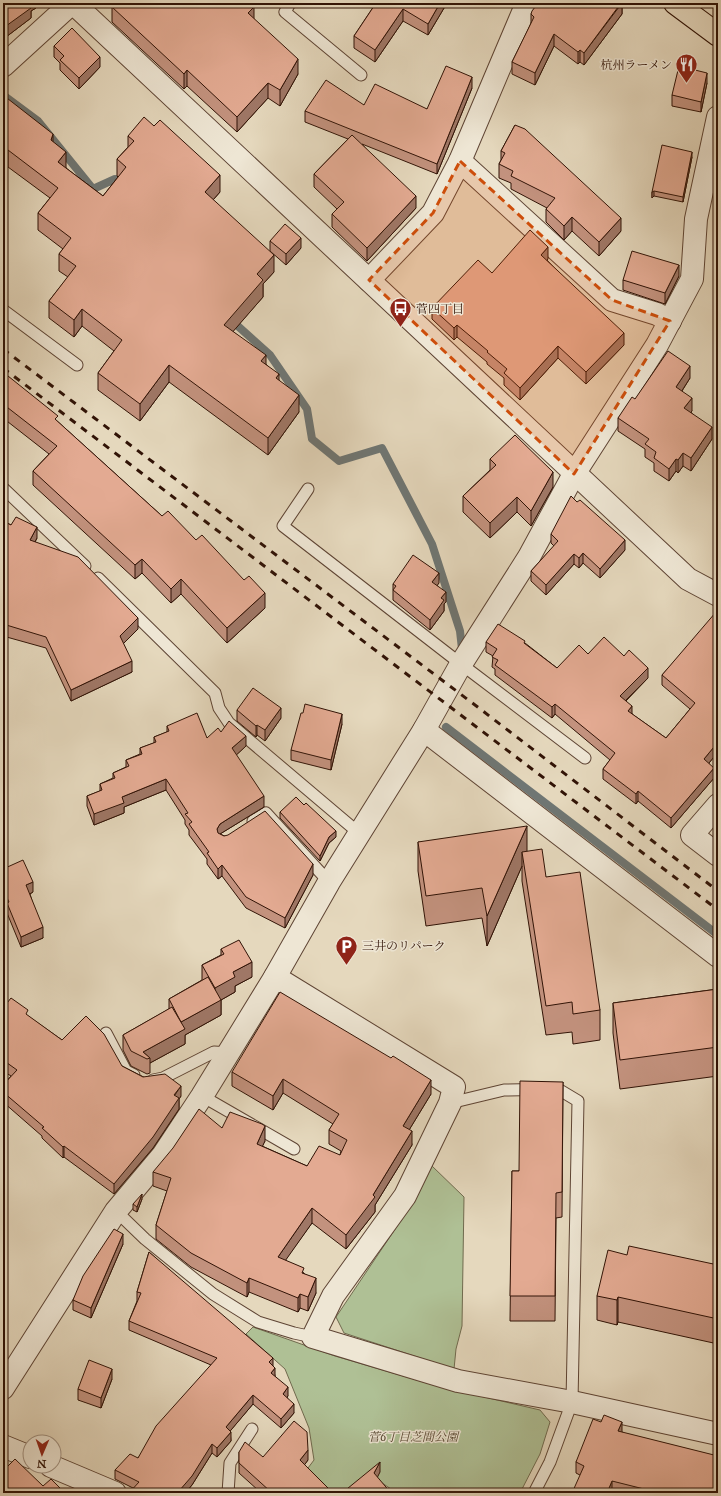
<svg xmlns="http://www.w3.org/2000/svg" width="721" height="1496" viewBox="0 0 721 1496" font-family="'IM FELL Great Primer','Noto Serif JP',serif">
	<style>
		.green { fill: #afc095; stroke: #706a4e }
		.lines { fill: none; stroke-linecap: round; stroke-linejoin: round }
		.stream { stroke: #6f7673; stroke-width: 8 }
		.service-casing { stroke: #5e4434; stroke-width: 13 }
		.minor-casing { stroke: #5e4434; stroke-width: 24 }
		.tertiary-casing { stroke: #5e4434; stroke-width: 24 }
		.primary-casing { stroke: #311306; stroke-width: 24 }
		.service { stroke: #eee6d4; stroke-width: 11 }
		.minor { stroke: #eee6d4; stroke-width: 22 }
		.tertiary { stroke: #eee6d4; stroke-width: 22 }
		.primary { stroke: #e5d8bd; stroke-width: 22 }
		.rail { stroke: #311306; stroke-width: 3; stroke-dasharray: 7 7; stroke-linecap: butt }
		.wall { fill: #c3927e; stroke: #311306 }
		.shaded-wall { fill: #9f7766; stroke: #311306 }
		.building { fill: #e3aa92; stroke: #311306 }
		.marked { fill: #cd4e0b; fill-opacity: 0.2; stroke: #cd4e0b; stroke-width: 3; stroke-dasharray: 8 5; stroke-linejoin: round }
		.labels { text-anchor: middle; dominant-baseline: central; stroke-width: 3; stroke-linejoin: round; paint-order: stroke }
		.poi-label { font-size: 12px; fill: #311306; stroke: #eee6d4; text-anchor: start }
		.park-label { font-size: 12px; font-style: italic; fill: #574731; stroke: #eee6d4 }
	</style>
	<rect width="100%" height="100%" fill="#e5d8bd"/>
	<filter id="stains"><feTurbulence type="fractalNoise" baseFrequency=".005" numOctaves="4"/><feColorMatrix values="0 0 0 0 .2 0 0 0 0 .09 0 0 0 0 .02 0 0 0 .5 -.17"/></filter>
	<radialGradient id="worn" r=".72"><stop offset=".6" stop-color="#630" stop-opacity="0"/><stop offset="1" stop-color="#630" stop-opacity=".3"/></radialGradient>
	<!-- green -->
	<g class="green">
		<polygon points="432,1166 464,1197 462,1326 456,1349 454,1369 344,1333 336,1317 416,1198"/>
		<polygon points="253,1327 335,1356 437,1386 540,1410 550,1422 540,1454 520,1493 397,1493 370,1475 348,1493 326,1493 305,1472 314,1460 309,1428 285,1369 246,1334"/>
	</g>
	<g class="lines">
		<!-- stream -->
		<g class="stream">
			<polyline points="3,95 38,121 93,189 115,179 123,187"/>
			<polyline points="230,319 270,355 307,409 312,439 339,461 382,448 432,544 460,631 462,649"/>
			<polyline points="446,727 718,935"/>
		</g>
		<defs>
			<g id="service">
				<polyline points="290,3 285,12 361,75"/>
				<polyline points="3,310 77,365"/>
				<polyline points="3,488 85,566"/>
				<polyline points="308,489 283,526 461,664 585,758"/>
				<polyline points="98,578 215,693 219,708 229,723 360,834"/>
				<polyline points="253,821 266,813 329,882"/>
				<polyline points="106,1033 126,1071 134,1075"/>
				<polyline points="153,1080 163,1078 214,1052 229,1053"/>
				<polyline points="202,1096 294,1149"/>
				<polyline points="450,1103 504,1090 558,1089 578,1101 572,1402 550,1462 534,1493"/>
				<polyline points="116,1211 145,1239 213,1294 258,1322 294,1333 313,1337"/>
				<polyline points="228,1493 230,1463 252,1429"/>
			</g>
			<g id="minor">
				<polyline points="3,66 72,3"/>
				<polyline points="460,161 612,300 657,314 670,321"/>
				<polyline points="369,280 433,213 460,161 527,3"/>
				<polyline points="718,805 692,835 718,855"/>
				<polyline points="275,977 454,1087 450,1103 405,1196 333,1296 313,1337 458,1381 572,1402 718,1434"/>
				<polyline points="3,1388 116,1211 163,1155 202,1096 275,977 329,882 424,730 461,664 529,557 574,474 657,345 692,279 696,219 718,117"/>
			</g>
			<g id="tertiary">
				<polyline points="73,3 688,579 718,595"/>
				<polyline points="424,730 718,956"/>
				<polyline points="3,1446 30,1457"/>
				<polyline points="51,1466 115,1493"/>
			</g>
			<polyline id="primary" points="675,3 718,35"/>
		</defs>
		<!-- service casing -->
		<use href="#service" class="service-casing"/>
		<!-- minor casing -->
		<use href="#minor" class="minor-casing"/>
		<!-- tertiary casing -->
		<use href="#tertiary" class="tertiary-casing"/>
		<!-- primary casing -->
		<use href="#primary" class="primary-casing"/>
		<!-- service -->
		<use href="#service" class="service"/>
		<!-- minor -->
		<use href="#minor" class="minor"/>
		<!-- tertiary -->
		<use href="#tertiary" class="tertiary"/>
		<!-- primary -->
		<use href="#primary" class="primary"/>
		<!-- rail -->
		<g class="rail">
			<polyline points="3,349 475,705 718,891"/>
			<polyline points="3,368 718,910"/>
		</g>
	</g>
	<!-- wall -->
	<g class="wall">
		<polygon points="3,3 36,3 36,8 31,11 31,18 6,37 3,33"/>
		<polygon points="376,3 447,3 428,35 403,21 375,62 354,48 354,36"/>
		<polygon points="538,3 622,3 622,14 584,65 580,62 578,64 554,46 535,85 512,74 512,62 531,24 531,14"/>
		<polygon points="112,7 254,19 298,74 280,106 268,98 237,132 187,86 184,89 112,22"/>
		<polygon points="54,46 100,67 79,89 60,70 60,63 54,57"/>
		<polygon points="707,83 701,112 672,106 672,95"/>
		<polygon points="472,88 437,174 362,144 416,208 367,261 332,227 332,214 337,209 314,187 314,174 348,139 305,122 305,111 364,105 427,109"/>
		<polygon points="3,95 53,142 66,168 103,196 118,177 117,176 117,159 128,147 128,136 220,192 213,200 274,272 263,284 263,297 233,331 266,364 279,380 299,412 268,455 169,382 140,421 98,390 98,373 114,351 82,326 74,337 49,318 49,301 68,277 59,271 59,254 63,249 38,230 38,213 50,198 8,167 3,173"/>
		<polygon points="515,125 621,231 599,256 572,231 564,240 546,222 546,209 547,208 511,189 511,183 499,178 499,164 501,160 501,151"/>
		<polygon points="692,157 683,202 654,196 652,198 652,192"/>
		<polygon points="718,214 718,230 717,229 717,216"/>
		<polygon points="270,241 301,248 286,265 270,251"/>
		<polygon points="718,248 718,265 716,264 716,251"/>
		<polygon points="548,259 547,260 624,345 586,384 558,358 520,400 504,385 504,378 487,364 487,362 457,337 454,340 432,319 432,308 492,273"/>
		<polygon points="679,276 665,304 623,290 623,280"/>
		<polygon points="3,372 162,516 196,540 265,608 227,643 181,594 171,603 142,573 135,579 33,485 33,471 49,454 3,418"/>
		<polygon points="690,378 682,391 692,411 691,412 712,439 691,471 683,466 678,473 676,471 669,481 654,471 654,463 645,457 645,449 618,431 618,418 635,399"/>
		<polygon points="490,459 553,487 531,526 517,512 490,538 463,512 463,496 490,470"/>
		<polygon points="3,521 37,538 35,542 138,629 123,643 132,672 71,701 46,648 3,636"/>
		<polygon points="551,534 625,550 600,578 583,563 579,568 574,564 546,595 531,581 531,571 554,546 551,543"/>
		<polygon points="439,583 437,585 446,602 444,604 444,611 430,630 393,600 393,584"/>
		<polygon points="718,613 718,752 709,763 714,778 671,828 638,801 636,804 603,779 603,769 610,760 555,714 552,718 495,675 495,669 492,667 493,656 486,652 486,642 525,643 557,668 588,654 648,678 626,701 632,714 666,738 690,709 662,685 662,675"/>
		<polygon points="237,710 281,718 265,741 257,735 256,737 237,721"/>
		<polygon points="342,724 331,770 291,760 291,750"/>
		<polygon points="167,726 207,738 221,732 246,746 236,755 264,807 220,834 313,875 285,928 246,908 222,876 218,879 207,864 207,859 189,835 189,830 185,824 185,820 166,790 124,807 124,813 94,825 87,806 87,796 100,791 100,784 113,778 113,773 126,767 126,760 140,754 140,748 154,743 154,737 167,732"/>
		<polygon points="304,805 336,837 329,843 320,861 280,818 280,812"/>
		<polygon points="418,842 527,851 546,877 600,1010 600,1040 573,1044 572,1032 546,1035 522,881 522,866 487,946 482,918 426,926 418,871"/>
		<polygon points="3,869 33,892 30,894 43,938 21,947 7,913 7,908 3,900"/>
		<polygon points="221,949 252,977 235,986 235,992 221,1000 221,1015 185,1035 185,1044 150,1063 150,1073 147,1074 131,1066 123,1050 123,1035 169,1009 169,999 202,980 202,965 221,955"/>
		<polygon points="718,989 718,1076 620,1089 613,1033 613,1003"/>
		<polygon points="3,1000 28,1016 62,1040 122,1066 181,1096 179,1099 179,1109 153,1148 114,1194 64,1157 63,1158 42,1138 42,1136 3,1102 3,1085 11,1076 3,1071"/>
		<polygon points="232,1072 431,1094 409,1130 412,1145 375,1205 375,1212 346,1249 312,1223 285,1260 304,1273 316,1293 308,1311 300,1308 298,1312 249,1292 247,1297 191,1267 156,1239 156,1225 167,1191 153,1186 153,1172 222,1128 265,1141 262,1146 307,1166 340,1155 341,1151 329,1144 329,1130 333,1124 283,1093 273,1110 232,1086"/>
		<polygon points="563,1082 562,1217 556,1218 555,1321 510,1321 512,1171 519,1171"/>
		<polygon points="142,1199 137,1212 133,1210 133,1204"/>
		<polygon points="123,1244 91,1318 73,1310 73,1300"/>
		<polygon points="149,1252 273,1366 275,1376 288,1396 287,1397 294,1413 281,1428 253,1404 230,1431 231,1441 217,1457 212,1453 192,1485 187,1491 208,1493 133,1488 115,1479 115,1470 138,1458 211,1365 129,1330 129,1321 137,1301 137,1292"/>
		<polygon points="627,1255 718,1265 718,1344 618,1322 617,1325 597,1320 597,1296"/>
		<polygon points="112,1379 101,1408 78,1400 78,1389"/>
		<polygon points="601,1422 622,1432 718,1493 615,1493 612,1492 576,1473 576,1462"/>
		<polygon points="239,1452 263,1457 308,1460 304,1465 333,1493 259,1491 239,1473"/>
	</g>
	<!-- shaded-wall -->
	<g class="shaded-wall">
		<polygon points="28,3 36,3 36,8 31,11 31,18 6,37 6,26"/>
		<polygon points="440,3 447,3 428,35 428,24"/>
		<polygon points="622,3 622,14 584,65 584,53"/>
		<polygon points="254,7 254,22 248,13"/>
		<polygon points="403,9 403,21 375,62 375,50"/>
		<polygon points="554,34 554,46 535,85 535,73"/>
		<polygon points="580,50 580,62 578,64 578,52"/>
		<polygon points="100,57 100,67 79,89 79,78"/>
		<polygon points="298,59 298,74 280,106 280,90"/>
		<polygon points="187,70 187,86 184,89 184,74"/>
		<polygon points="707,73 707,83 701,112 701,102"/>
		<polygon points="472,77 472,88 437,174 437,164"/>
		<polygon points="268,83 268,98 237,132 237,117"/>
		<polygon points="53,134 53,151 51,140"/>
		<polygon points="8,150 8,167 3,173 3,156"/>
		<polygon points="66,152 66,169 58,162"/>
		<polygon points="692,152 692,157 683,202 683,197"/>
		<polygon points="220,175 220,192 205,209 205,192"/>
		<polygon points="654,191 654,196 652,198 652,192"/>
		<polygon points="416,196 416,208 367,261 367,248"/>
		<polygon points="572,217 572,231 564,240 564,226"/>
		<polygon points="621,218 621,231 599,256 599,242"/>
		<polygon points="301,238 301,248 286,265 286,254"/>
		<polygon points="548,247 548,259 541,267 541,255"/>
		<polygon points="274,255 274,272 263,284 263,297 224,342 224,325 257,274"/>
		<polygon points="679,265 679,276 665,304 665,293"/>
		<polygon points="82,309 82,326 74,337 74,320"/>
		<polygon points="457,325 457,337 454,340 454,328"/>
		<polygon points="624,333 624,345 586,384 586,372"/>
		<polygon points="558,346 558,358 520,400 520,388"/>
		<polygon points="266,355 266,372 261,361"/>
		<polygon points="169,365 169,382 140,421 140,404"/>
		<polygon points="690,366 690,378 676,400 676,387"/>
		<polygon points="279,374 279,391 276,378"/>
		<polygon points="299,395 299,412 268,455 268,438"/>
		<polygon points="692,398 692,411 684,420 684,408"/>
		<polygon points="712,427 712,439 691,471 691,458"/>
		<polygon points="683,453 683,466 678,473 678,460"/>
		<polygon points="676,459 676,471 669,481 669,469"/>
		<polygon points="553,472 553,487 531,526 531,511"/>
		<polygon points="517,497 517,512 490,538 490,523"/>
		<polygon points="37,527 37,538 30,551 30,540"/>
		<polygon points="625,540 625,550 600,578 600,569"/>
		<polygon points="583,553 583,563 579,568 579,558"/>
		<polygon points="574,554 574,564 546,595 546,585"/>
		<polygon points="142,559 142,573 135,579 135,565"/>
		<polygon points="439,573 439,583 432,593 432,582"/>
		<polygon points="181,579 181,594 171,603 171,589"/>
		<polygon points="446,592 446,602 444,604 444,611 430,630 430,620 441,598"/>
		<polygon points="265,593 265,608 227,643 227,628"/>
		<polygon points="138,618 138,629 120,647 120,636"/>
		<polygon points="132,661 132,672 71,701 71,690"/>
		<polygon points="648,668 648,678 620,706 620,696"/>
		<polygon points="555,704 555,714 552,718 552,707"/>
		<polygon points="632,706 632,716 628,711"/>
		<polygon points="281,708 281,718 265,741 265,730"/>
		<polygon points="342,714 342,724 331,770 331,760"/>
		<polygon points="257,725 257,735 256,737 256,726"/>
		<polygon points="246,736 246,746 232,759 232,748"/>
		<polygon points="718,742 718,752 704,769 704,759"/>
		<polygon points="714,768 714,778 671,828 671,818"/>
		<polygon points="166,779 166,790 124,807 124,813 94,825 94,814 122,797"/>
		<polygon points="638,791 638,801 636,804 636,794"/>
		<polygon points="264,796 264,807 220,834 217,840 217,829 220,824"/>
		<polygon points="527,826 527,856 522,852 522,866 487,946 487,916"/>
		<polygon points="336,831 336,837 329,843 320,861 320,856 329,837"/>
		<polygon points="313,864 313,875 285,928 285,918"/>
		<polygon points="222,865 222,876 218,879 218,869"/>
		<polygon points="33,882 33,892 26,896 26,885"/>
		<polygon points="43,927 43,938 21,947 21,937"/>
		<polygon points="252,962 252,977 235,986 235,992 221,1000 221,1015 185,1035 185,1044 150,1063 150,1058 143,1052 181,1031 181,1022 215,1003 215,988 233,972"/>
		<polygon points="283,1079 283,1093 273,1110 273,1096"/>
		<polygon points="431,1080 431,1094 403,1140 403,1126"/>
		<polygon points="181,1086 181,1096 179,1099 179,1109 153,1148 114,1194 114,1184"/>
		<polygon points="265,1126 265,1141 257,1158 257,1144"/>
		<polygon points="412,1131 412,1145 375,1205 375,1212 346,1249 346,1235 373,1195"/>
		<polygon points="64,1146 64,1157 63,1158 63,1147"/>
		<polygon points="142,1194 142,1199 137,1212 137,1207"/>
		<polygon points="312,1208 312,1223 278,1271 278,1257"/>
		<polygon points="123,1234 123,1244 91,1318 91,1308"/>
		<polygon points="249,1278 249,1292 247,1297 247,1283"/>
		<polygon points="316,1278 316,1293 308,1311 308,1297"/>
		<polygon points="300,1294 300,1308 298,1312 298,1298"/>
		<polygon points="618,1297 618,1322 617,1325 617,1300"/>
		<polygon points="273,1358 273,1367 269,1362"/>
		<polygon points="275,1368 275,1377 271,1373"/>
		<polygon points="112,1369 112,1379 101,1408 101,1398"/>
		<polygon points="288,1387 288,1396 283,1403 283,1394"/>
		<polygon points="253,1395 253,1404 226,1436 226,1427"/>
		<polygon points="294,1404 294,1413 281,1428 281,1419"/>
		<polygon points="622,1422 622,1433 618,1431"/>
		<polygon points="231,1432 231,1441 217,1457 217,1448"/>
		<polygon points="212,1444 212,1453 192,1485 185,1493 179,1491"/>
		<polygon points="308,1450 308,1460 300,1471 300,1460"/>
		<polygon points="380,1462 380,1472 374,1484 374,1473"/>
		<polygon points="612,1481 612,1493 607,1493"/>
	</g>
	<!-- building -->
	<g class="building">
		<polygon points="3,3 28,3 31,8 6,26 3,23"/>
		<polygon points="116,3 250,3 254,7 248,13 298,59 280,90 268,83 237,117 187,70 184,74 112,7"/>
		<polygon points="376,3 440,3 428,24 403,9 375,50 354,36"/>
		<polygon points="538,3 621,3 584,53 580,50 578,52 554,34 535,73 512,62 534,17 531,14 532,11"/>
		<polygon points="72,28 100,57 79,78 60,60 64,56 54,46"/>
		<polygon points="446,66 472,77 437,164 305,111 326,80 364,105 375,84 427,109"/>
		<polygon points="679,66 707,73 701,102 672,95"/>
		<polygon points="3,95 53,134 51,140 66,152 58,162 103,196 126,167 117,159 134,141 128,136 144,117 154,126 160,120 220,175 205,192 274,255 257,274 263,280 224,325 266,355 261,361 279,374 276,378 299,395 268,438 169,365 140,404 98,373 122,340 82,309 74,320 49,301 76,266 59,254 71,238 38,213 58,188 8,150 3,156"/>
		<polygon points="515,125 525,129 621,218 599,242 572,217 564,226 546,209 555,198 511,176 513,171 499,164 505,153 501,151"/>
		<polygon points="352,135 416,196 367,248 332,214 344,202 314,174"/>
		<polygon points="662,145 692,152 683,197 654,191 652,192"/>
		<polygon points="285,224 301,238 286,254 270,241"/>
		<polygon points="530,230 548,247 541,255 624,333 586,372 558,346 520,388 504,373 507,369 487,352 488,351 457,325 454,328 432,308 478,260 492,273"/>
		<polygon points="632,251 679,265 665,293 623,280"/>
		<polygon points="668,351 690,366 676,387 692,398 684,408 712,427 691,458 683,453 678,460 676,459 669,469 654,458 656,452 645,444 649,439 618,418 632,397 635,399"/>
		<polygon points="3,372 58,416 55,419 162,516 168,511 196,540 202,535 244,580 249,576 265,593 227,628 181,579 171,589 142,559 135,565 33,471 57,446 3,404"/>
		<polygon points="515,435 553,472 531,511 517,497 490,523 463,496 496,465 490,459"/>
		<polygon points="571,496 577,502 580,500 625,540 600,569 583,553 579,558 574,554 546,585 531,571 558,541 551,534"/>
		<polygon points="16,517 37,527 30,540 78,557 138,618 120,636 132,661 71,690 46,637 3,624 3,521 11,525"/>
		<polygon points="413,555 439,573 432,582 446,592 441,598 444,600 430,620 393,590 396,586 393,584"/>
		<polygon points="716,612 718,613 718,742 704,759 714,768 671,818 638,791 636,794 603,769 615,753 555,704 552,707 495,665 498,660 492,657 497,649 486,642 498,624 525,641 524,643 557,668 579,645 588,654 604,637 624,656 629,650 648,668 620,696 632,706 628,711 666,738 695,703 662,675"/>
		<polygon points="253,688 281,708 265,730 257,725 256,726 237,710"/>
		<polygon points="305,704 342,714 331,760 291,750 301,713 303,713"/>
		<polygon points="197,713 207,738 218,728 221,732 229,721 246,736 232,748 264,796 220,824 217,829 218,833 224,836 228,835 265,811 313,864 285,918 246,897 222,865 218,869 207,853 209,852 189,824 192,822 185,814 188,813 166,779 122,797 124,803 94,814 87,796 102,790 100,784 115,778 113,773 129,766 126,760 142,754 140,748 156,742 154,737 169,731 167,726"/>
		<polygon points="296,797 304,805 306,803 336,831 329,837 320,856 280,812"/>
		<polygon points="527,826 487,916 482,888 426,896 418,842"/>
		<polygon points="542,849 546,877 580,872 600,1010 573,1014 572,1002 546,1006 522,852"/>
		<polygon points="23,860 33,882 26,885 43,927 21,937 7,903 9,902 3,890 3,869"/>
		<polygon points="239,940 252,962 233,972 235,977 215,988 202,965 224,954 221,949"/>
		<polygon points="208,977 221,1000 181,1022 169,999"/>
		<polygon points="718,989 718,1047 620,1060 613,1003"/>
		<polygon points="280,992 391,1058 393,1056 431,1080 403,1126 412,1131 373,1195 375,1197 346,1235 312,1208 278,1257 304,1268 302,1273 316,1278 308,1297 300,1294 298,1298 249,1278 247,1283 191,1253 156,1225 171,1178 153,1172 173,1148 199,1109 222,1128 230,1112 262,1124 265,1126 257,1144 307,1166 319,1146 340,1155 347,1140 329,1130 339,1114 283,1079 273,1096 232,1072"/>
		<polygon points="11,998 28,1010 26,1014 62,1040 86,1016 104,1034 122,1066 143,1077 165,1074 181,1086 174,1095 179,1098 153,1137 114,1184 64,1146 63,1147 42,1128 44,1127 3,1092 3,1085 17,1070 3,1060 3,1000 7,1003"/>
		<polygon points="172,1007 185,1029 143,1052 150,1058 147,1059 131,1051 123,1035"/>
		<polygon points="520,1081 563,1082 562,1192 556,1193 555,1296 510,1296 512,1171 519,1171"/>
		<polygon points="142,1194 137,1207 133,1204"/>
		<polygon points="114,1229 123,1234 91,1308 73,1300 83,1276"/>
		<polygon points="629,1246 718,1265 718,1319 618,1297 617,1300 597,1296 608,1250 627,1255"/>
		<polygon points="149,1252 273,1358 269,1362 275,1368 271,1373 288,1387 283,1394 294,1404 281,1419 253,1395 226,1427 231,1432 217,1448 212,1444 192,1476 179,1491 208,1491 207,1493 129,1493 139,1482 115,1470 130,1454 138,1458 156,1426 217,1358 129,1321 141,1293 137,1292"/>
		<polygon points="89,1360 112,1369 101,1398 78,1389"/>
		<polygon points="604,1415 622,1422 618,1431 718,1456 718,1493 656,1493 656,1492 612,1481 607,1493 572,1493 584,1466 576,1462 593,1419 601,1422"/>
		<polygon points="294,1421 307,1432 308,1450 300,1460 333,1493 238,1493 238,1491 271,1492 239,1463 239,1452 245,1442 263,1457"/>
		<polygon points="15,1459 43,1486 51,1479 65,1493 3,1493 3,1461 8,1466"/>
		<polygon points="380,1462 374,1473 391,1493 342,1493"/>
		<polygon points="399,1489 405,1493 397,1493"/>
	</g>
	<!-- marked area -->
	<path class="marked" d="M460,161L612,300L670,321L574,474L369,280L433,213Z"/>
	<!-- icons -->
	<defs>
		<symbol id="restaurant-pin" viewBox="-11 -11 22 30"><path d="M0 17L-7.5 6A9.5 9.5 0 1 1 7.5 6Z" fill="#8f2418" stroke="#eee6d4"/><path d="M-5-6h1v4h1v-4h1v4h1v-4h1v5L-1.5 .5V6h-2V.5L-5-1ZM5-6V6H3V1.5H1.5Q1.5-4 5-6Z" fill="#fff"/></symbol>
		<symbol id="bus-pin" viewBox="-11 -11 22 30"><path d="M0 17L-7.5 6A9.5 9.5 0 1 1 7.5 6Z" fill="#8f2418" stroke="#eee6d4"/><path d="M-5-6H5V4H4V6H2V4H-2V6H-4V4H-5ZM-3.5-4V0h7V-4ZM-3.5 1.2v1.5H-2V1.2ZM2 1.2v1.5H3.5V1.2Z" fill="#fff"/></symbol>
		<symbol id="parking-pin" viewBox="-11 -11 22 30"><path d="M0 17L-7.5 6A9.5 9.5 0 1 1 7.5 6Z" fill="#8f2418" stroke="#eee6d4"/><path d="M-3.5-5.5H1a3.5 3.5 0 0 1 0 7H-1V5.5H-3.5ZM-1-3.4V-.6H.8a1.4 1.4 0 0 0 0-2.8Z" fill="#fff"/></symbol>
	</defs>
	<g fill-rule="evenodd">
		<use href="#restaurant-pin" x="674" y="52" width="25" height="34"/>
		<use href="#bus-pin" x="388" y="296" width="25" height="34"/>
		<use href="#parking-pin" x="334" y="934" width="25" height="34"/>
	</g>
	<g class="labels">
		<!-- poi labels -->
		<g class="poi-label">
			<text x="672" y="65" text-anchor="end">杭州ラーメン</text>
			<text x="416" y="309">菅四丁目</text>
			<text x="362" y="946">三井のリパーク</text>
		</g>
		<!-- park labels -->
		<g class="park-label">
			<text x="413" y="1437">菅6丁目芝間公園</text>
		</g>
	</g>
	<!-- margin -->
	<rect width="721" height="1496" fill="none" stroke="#e5d8bd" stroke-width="16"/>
	<rect x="4" y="4" width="713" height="1488" fill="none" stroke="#311306" stroke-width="2"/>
	<rect x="8" y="8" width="705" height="1480" fill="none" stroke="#311306"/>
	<!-- north arrow -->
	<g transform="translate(42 1454) rotate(182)"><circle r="19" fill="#eee6d4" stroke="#a29282"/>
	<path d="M0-3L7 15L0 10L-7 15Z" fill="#8f2418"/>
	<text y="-6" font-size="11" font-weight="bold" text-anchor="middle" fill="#311306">N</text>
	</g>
	<rect width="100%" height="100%" filter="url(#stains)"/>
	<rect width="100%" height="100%" fill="url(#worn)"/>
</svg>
